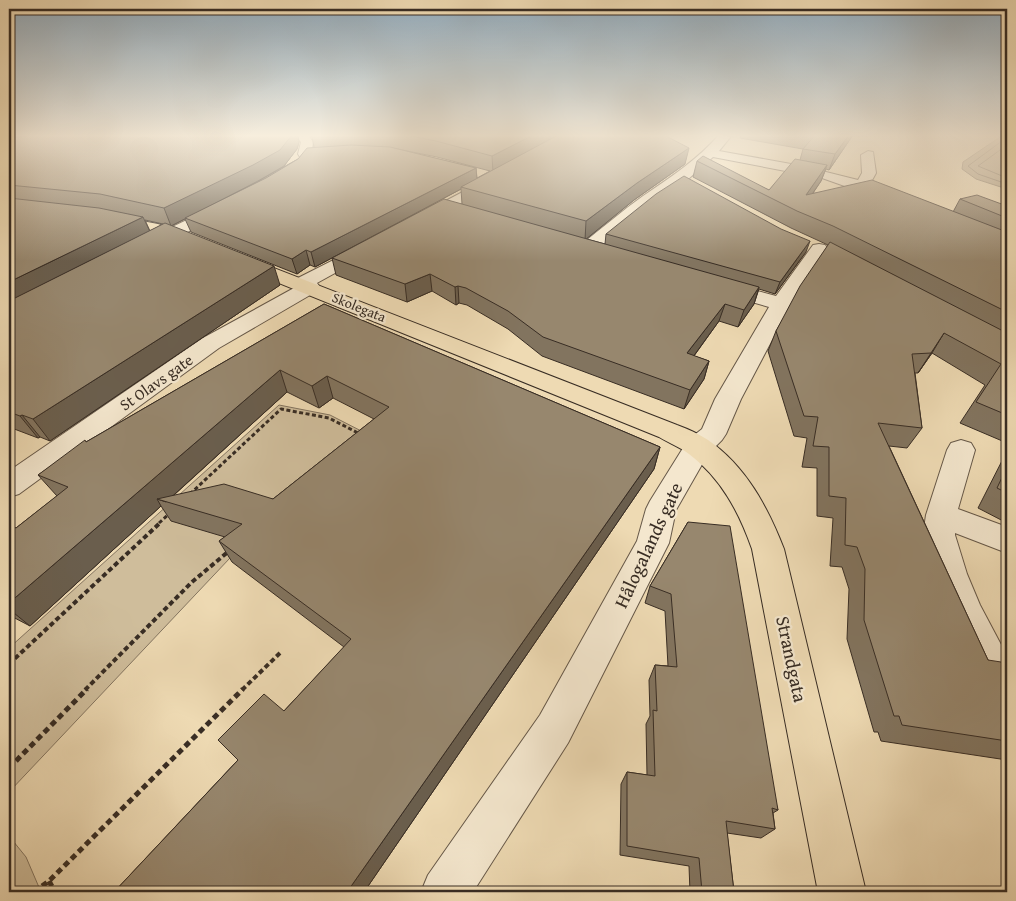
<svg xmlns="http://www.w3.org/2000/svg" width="1016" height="901" viewBox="0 0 1016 901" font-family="'Gentium Book Plus',serif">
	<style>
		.green { fill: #cfbd9b; stroke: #847560 }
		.water { fill: #b09f82; stroke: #80715c }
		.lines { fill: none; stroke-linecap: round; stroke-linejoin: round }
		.shore { stroke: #746653; stroke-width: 1 }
		.minor-casing { stroke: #665848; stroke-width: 2 }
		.highway-casing { stroke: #382d24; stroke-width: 2 }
		.path-far2 { stroke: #382d24; stroke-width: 3; stroke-dasharray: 4 2.5; stroke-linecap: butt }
		.path-far1 { stroke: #382d24; stroke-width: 4; stroke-dasharray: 5 3; stroke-linecap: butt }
		.path { stroke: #382d24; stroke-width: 5; stroke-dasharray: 6 4; stroke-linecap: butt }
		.minor { fill: #f4e7ce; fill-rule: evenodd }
		.highway { fill: #eedab3; fill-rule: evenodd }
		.wall { fill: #82745f; stroke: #382d24; fill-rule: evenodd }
		.shaded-wall { fill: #6a5e4d; stroke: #382d24 }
		.building { fill: #97876e; stroke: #382d24 }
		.labels { text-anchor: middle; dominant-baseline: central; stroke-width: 4.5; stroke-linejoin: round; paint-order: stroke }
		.far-street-label { font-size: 14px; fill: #382d24; stroke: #f4e7ce }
		.street-label { font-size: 16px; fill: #382d24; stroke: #f4e7ce }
		.near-street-label { font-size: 19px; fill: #382d24; stroke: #f4e7ce }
	</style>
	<rect width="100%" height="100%" fill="#eedab3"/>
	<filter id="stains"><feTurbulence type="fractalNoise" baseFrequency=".004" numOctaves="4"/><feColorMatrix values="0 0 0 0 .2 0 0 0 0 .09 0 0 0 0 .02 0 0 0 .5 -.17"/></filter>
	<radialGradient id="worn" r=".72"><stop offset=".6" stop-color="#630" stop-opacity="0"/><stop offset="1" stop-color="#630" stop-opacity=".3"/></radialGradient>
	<!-- green -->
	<g class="green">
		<polygon points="279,405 330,415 373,437 230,558 9,792 9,648"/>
		<polygon points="9,836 26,857 41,892 9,892"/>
	</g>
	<!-- water -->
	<polygon class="water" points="1003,135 1007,135 1007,189 976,179 962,169 963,162"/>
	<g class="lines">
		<!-- shore -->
		<g class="shore">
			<polyline points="1004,135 1002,141 968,166 978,174 1007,184"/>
			<polyline points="1007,145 978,166 1007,178"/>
		</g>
		<defs>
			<g id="minor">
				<polygon points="295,135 308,135 313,142 312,150 334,148 341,152 334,156 300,157 298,154 301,142"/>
				<path d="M719,135H732L719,151L802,166L858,180L862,173L861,155L868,151L873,152L876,173L870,184L895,194L898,197L895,200L890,202L822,178L713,157L686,181L653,203L594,252L588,253L582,252L579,248L582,244C602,228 622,211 643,196C671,177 697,160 719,135Z"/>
				<polygon points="495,175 500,176 502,179 500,182 427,223 415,223 413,220 415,217"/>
				<polygon points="220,204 226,206 228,209 226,212 153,250 147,251 141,250 138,246 141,242"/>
				<polygon points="367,243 373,244 376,248 373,252 317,283 320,287 317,291 219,348 19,494 9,497 9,471 203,338 294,288 291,284 294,280"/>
				<polygon points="819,244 825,245 828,249 791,304 741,399 726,434 722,440 708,454 676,510 669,543 568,743 473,892 421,892 428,875 540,715 637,541 646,509 650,501 688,440 702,429 715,399 769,307 713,291 710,287 713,283 720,281 776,296 813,245"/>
				<polygon points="961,440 971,443 975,450 958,509 1007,527 1007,553 955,533 955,535 967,574 980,605 1007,656 1007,715 993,709 947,613 933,574 923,535 926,515 947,450 951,443"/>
			</g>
			<g id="highway">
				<polygon points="110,215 158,224 195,237 198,241 195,245 189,246 148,232 104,223 102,220 104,217"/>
				<path d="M243,256L677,425C688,429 699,434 708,440C746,466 768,508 784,549L866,892H818L752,549C739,512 721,478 689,454C680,447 669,443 659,437L237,266L234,262L237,258Z"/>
			</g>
		</defs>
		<!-- minor casing -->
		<use href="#minor" class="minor-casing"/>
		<!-- highway casing -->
		<use href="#highway" class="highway-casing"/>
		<!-- path-far2 -->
		<g class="path-far2">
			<polyline points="190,494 281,409 329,418 360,434"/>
			<polyline points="159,523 169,514"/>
		</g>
		<!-- path-far1 -->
		<g class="path-far1">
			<polyline points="9,664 161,522"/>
			<polyline points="85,690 192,582 229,551"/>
			<polyline points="242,690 281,652"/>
		</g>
		<!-- path -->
		<g class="path">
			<polyline points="9,768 87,689"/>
			<polyline points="49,881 55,892"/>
			<polyline points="34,892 49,881 243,689"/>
		</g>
		<!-- minor -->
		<use href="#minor" class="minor"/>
		<!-- highway -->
		<use href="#highway" class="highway"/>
	</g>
	<!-- wall -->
	<g class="wall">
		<path d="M9,135L298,136L299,142L297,149L284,166L258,181L298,159L314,147L312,137L310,135H664L685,164L634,200L586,239L605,244L606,234L806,252L775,294L759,289L754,304L738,327L719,321L694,356L709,361L704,379L684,409L542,356L508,329L467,305L459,303L456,305L432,291L407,302L336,275L332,258L462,204L461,189L315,267L310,265L297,274L191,232L185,219L171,226L280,285L50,441L40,437L38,438L9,427ZM392,148L437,157L490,171L477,178L476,168ZM145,220L163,224L150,231Z"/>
		<polygon points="741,135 853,135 829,170 826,169 821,181 813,193 953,212 960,199 1007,206 1007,443 960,423 985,385 932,353 918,373 915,373 922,428 907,448 889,446 988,660 1007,673 1007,760 881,741 878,732 874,732 847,639 849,589 842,567 830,566 833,518 817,516 817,468 802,467 807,438 794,436 768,351 776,331 828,245 791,228 693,177 697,161 769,190 800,160 803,149 740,138"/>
		<path d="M324,304L660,447L654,469L364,892H114L344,647L232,562L219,541L225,537L171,521L161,506L30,626L9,615V525L16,528L57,496L38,475L86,442ZM287,392L319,408L333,398L374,419L273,499L173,496Z"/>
		<polygon points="1007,451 1007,523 978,508"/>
		<polygon points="688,522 778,810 773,813 775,829 761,838 727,833 734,892 690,892 689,866 620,855 621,784 627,772 647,775 646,724 650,716 649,680 655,665 668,666 665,611 645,603 650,586"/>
	</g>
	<!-- shaded-wall -->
	<g class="shaded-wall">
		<polygon points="9,135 71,135 9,144"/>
		<polygon points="292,135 299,135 298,136 299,142 297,149 284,166 258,181 171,226 164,208"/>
		<polygon points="533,135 562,135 493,172 492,156"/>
		<polygon points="849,135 853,135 829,170 835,154"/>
		<polygon points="689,148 685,164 634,200 585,240 586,221 637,183"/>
		<polygon points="827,165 821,181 800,212 806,195"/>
		<polygon points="476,168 477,181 461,187 461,189 315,267 311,252"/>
		<polygon points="143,217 152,236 9,309 9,282"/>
		<polygon points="810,241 806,252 775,294 780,282"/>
		<polygon points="306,250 310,265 297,274 292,259"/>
		<polygon points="274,266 280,285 50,441 33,419"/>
		<polygon points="430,274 432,291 407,302 405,284"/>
		<polygon points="458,286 459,303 456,305 455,287"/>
		<polygon points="759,287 754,304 738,327 744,310"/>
		<polygon points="725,304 719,321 682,372 687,353"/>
		<polygon points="944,333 932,353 918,373"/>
		<polygon points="709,361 704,379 684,409 690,390"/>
		<polygon points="280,370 287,392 166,502 157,499 161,506 30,626 9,609 9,603"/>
		<polygon points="327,376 333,398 319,408 312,386"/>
		<polygon points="22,415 40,437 38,438 20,416"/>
		<polygon points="660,447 654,469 364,892 347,892"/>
	</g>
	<!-- building -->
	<g class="building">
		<polygon points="34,135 292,135 280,150 253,165 164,208 100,194 9,185 9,138"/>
		<polygon points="406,135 533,135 492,156 436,141"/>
		<polygon points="558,135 664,135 689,148 637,183 586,221 461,187"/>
		<polygon points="815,135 849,135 835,154 803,149"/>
		<polygon points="351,145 390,147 476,168 311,252 306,250 292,259 185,218 266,178 298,159 307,148"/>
		<polygon points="703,156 769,190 795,159 827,165 806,195 872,180 1007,232 1007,312 833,226 797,211 697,161"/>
		<polygon points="684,176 781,229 810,241 780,282 606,234 656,194"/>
		<polygon points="977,195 1007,206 1007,218 960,199"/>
		<polygon points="9,198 99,208 143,217 9,282"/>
		<polygon points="444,199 759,287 744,310 725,304 687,353 709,361 690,390 543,337 508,311 466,288 458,286 455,287 430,274 405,284 332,258"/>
		<polygon points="165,223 274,266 33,419 22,415 20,416 9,412 9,301"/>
		<polygon points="830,242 1007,333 1007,415 976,402 1001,364 944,333 931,353 912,354 922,428 878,423 988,660 1001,662 1007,673 1007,741 902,725 899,716 894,716 864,620 865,569 857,547 845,545 846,498 829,496 829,447 813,446 818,417 804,416 776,331 800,286"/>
		<polygon points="324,304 660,447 347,892 114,892 238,760 218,740 264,694 284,711 351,639 219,541 242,524 157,499 224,484 273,499 389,407 327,376 312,386 280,370 9,603 9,525 16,528 68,487 38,475 85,440 86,442"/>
		<polygon points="1007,467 1007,493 997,488"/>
		<polygon points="688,522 730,526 778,810 772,808 775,829 726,821 734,892 702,892 699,858 627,846 627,772 655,776 653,710 657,711 655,665 677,667 671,594 650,586"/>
	</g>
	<!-- sky -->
	<linearGradient id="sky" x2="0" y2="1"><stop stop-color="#91acbf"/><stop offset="0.52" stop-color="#f7eedd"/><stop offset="1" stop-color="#f7eedd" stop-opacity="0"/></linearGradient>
	<rect width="1016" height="261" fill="url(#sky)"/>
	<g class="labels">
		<!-- far-street labels -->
		<g class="far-street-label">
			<text transform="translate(359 307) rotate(22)">Skolegata</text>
		</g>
		<!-- street labels -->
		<g class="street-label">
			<text transform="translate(156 382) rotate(-35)">St Olavs gate</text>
		</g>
		<!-- near-street labels -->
		<g class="near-street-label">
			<text transform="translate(648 545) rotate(-65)">Hålogalands gate</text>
			<text transform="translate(792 659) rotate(78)">Strandgata</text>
		</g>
	</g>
	<!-- margin -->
	<rect width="1016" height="901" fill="none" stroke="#eedab3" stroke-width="30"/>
	<rect x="10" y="10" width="996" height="881" fill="none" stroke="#382d24" stroke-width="2.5"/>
	<rect x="15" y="15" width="986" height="871" fill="none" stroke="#382d24"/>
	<rect width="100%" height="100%" filter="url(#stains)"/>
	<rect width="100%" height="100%" fill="url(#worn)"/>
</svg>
